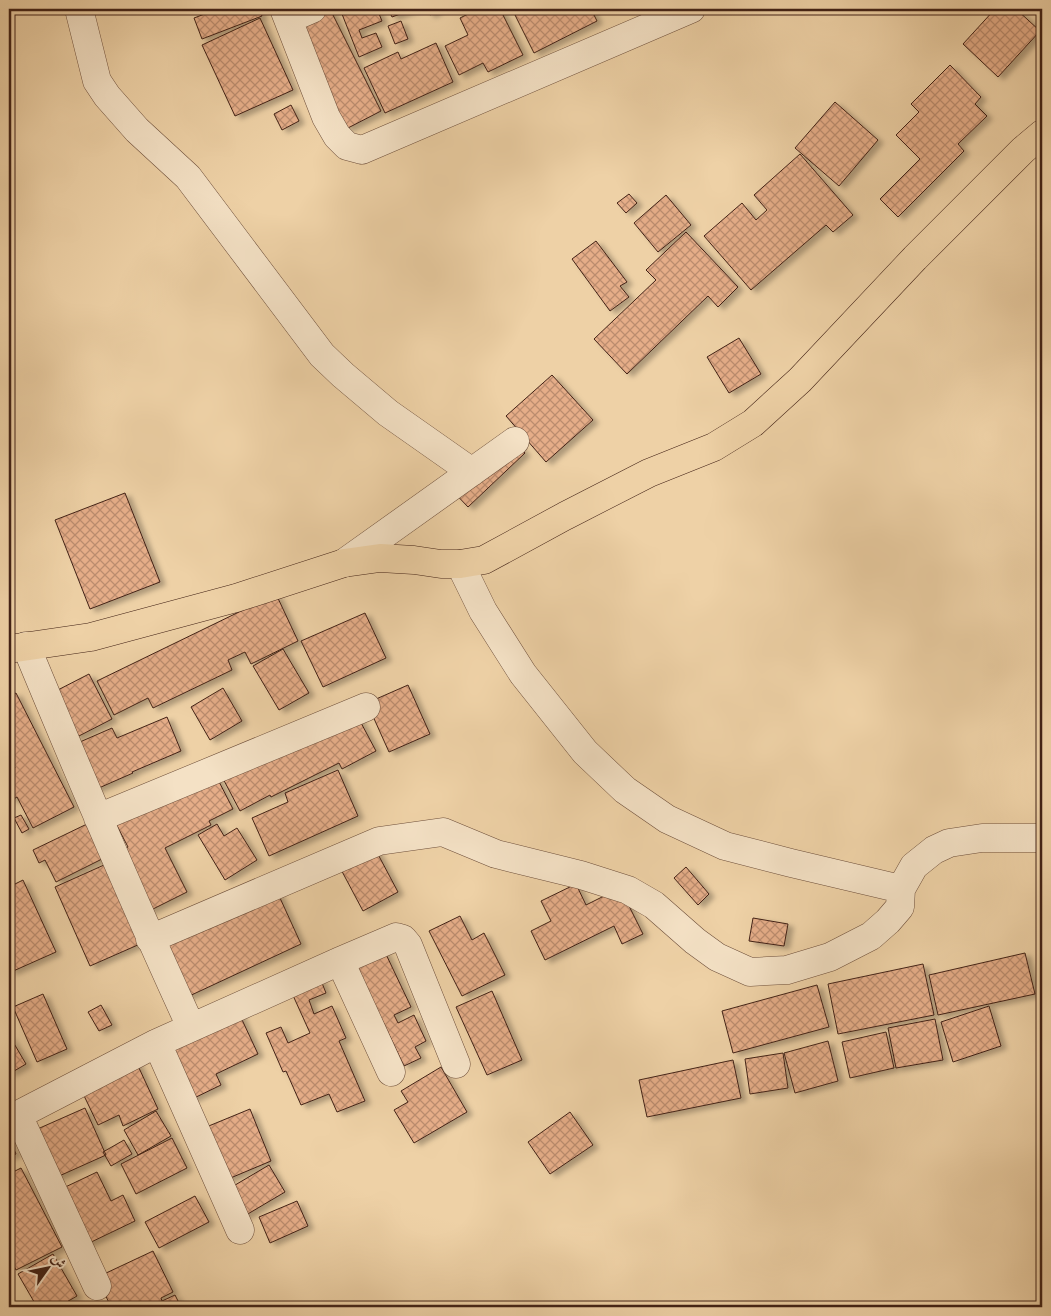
<svg xmlns="http://www.w3.org/2000/svg" width="1051" height="1316" viewBox="0 0 1051 1316" font-family="Alegreya,Amiri,serif">
<defs>
<pattern id="building-cross-hatch" width="8" height="8" patternUnits="userSpaceOnUse" patternTransform="scale(1.25)"><rect width="8" height="8" fill="#e5ad88"/><path d="M0 0l8 8M0 8l8-8" fill="none" stroke="#bb8c6e"/></pattern>
<filter id="shadow"><feDropShadow dx="5.5" dy="3" stdDeviation="2.5" flood-color="#0004"/></filter>
</defs>
<rect width="100%" height="100%" fill="#eed1a6"/>
<filter id="stains"><feTurbulence type="fractalNoise" baseFrequency=".004" numOctaves="4"/><feColorMatrix values="0 0 0 0 .2 0 0 0 0 .09 0 0 0 0 .02 0 0 0 .5 -.17"/></filter>
<radialGradient id="worn" r=".72"><stop offset=".6" stop-color="#630" stop-opacity="0"/><stop offset="1" stop-color="#630" stop-opacity=".3"/></radialGradient>
<path fill="url(#building-cross-hatch)" stroke="#422216" filter="url(#shadow)" d="M218 9H259L262 16 202 39 194 18Z
M311 9H330L381 111 346 129 290 19Z
M340 9H377L382 21 359 30 362 38 376 33 382 47 359 57Z
M388 9H414L392 17Z
M426 9H439L430 15Z
M478 9H500L523 55 488 72 483 63 459 75 445 46 468 35 460 18Z
M512 9H591L597 21 534 53Z
M995 9H1016L1040 31 998 77 963 44Z
M260 18 293 90 235 116 202 45Z
M401 21 408 39 395 44 388 26Z
M436 43 453 82 385 113 364 68 398 52 401 59Z
M950 65 981 97 975 104 987 116 958 144 964 151 898 217 880 199 920 159 896 135 919 112 911 104Z
M835 102 878 140 839 186 795 148Z
M291 105 299 121 282 130 274 114Z
M800 154 853 215 833 232 826 225 751 290 704 236 742 203 756 220 767 210 754 195Z
M629 194 637 203 626 213 617 203Z
M666 195 691 225 658 252 634 223Z
M686 232 738 287 718 307 708 296 627 374 594 339 656 280 646 270Z
M596 241 627 282 620 286 629 297 610 311 572 259Z
M739 338 761 374 729 393 707 357Z
M552 375 593 420 546 462 506 416Z
M507 433 525 453 468 507 449 487Z
M125 493 160 582 90 609 55 520Z
M276 594 298 641 251 664 245 652 228 660 232 670 153 708 148 698 114 715 97 681Z
M365 613 386 658 323 687 301 641Z
M283 649 309 693 279 710 253 666Z
M89 674 112 719 75 738 52 693Z
M408 685 430 734 389 752 367 703Z
M223 688 242 721 210 740 191 707Z
M16 693 74 807 33 828 17 797 12 800 9 793V771L15 768 9 756V696Z
M351 704 376 751 342 769 339 763 271 797 270 795 240 811 219 771Z
M167 717 181 751 132 772 133 773 92 791 73 745 112 728 117 738Z
M212 768 233 809 209 821 211 825 165 848 187 892 147 912 120 851 128 847 113 818Z
M338 770 358 816 269 856 252 818 288 802 285 793Z
M21 815 29 829 22 833 14 818Z
M87 824 104 858 56 882 45 860 39 863 33 850Z
M217 824 224 836 237 828 257 860 225 880 198 835Z
M372 843 398 892 363 911 337 862Z
M104 865 140 944 90 966 55 887Z
M686 867 709 894 698 905 674 878Z
M23 880 56 952 11 972 9 968V887Z
M576 884 586 905 620 888 643 934 622 944 614 926 545 960 531 931 551 921 541 901Z
M275 887 301 944 185 998 158 940Z
M460 916 472 940 484 933 505 975 462 996 429 931Z
M753 918 788 924 784 946 749 941Z
M384 950 411 1007 394 1015 398 1023 414 1015 426 1041 415 1047 421 1058 404 1066 355 963Z
M1025 953 1035 994 938 1015 929 975Z
M923 964 934 1015 838 1034 828 984Z
M320 978 326 993 309 1000 314 1014 332 1006 346 1038 339 1041 365 1101 337 1112 329 1094 301 1105 286 1071 283 1072 266 1033 281 1027 288 1043 310 1033 291 991Z
M817 985 829 1027 733 1053 722 1011Z
M492 991 522 1060 487 1075 456 1007Z
M43 994 67 1049 37 1062 13 1007Z
M101 1005 112 1025 99 1031 88 1012Z
M989 1006 1001 1046 953 1062 941 1022Z
M237 1009 258 1054 216 1074 221 1085 190 1100 164 1043Z
M935 1019 943 1060 896 1068 888 1028Z
M886 1032 894 1068 850 1078 842 1042Z
M9 1035 26 1064 9 1074Z
M828 1041 838 1081 795 1093 784 1053Z
M783 1053 788 1088 750 1094 745 1059Z
M133 1055 158 1109 123 1126 119 1115 98 1125 77 1081Z
M733 1060 741 1098 647 1117 639 1080Z
M441 1067 467 1112 414 1143 394 1110 408 1102 401 1091Z
M85 1108 106 1155 48 1181 33 1131Z
M250 1109 271 1161 221 1182 199 1130Z
M156 1111 171 1136 138 1155 124 1130Z
M570 1112 593 1145 550 1174 528 1142Z
M9 1138 16 1154 9 1157Z
M172 1138 187 1168 136 1194 121 1164Z
M124 1140 132 1154 111 1166 103 1152Z
M269 1165 285 1192 241 1218 225 1191Z
M21 1168 62 1247 16 1270 9 1256V1174Z
M97 1172 111 1201 123 1195 135 1221 85 1245 59 1190Z
M195 1196 209 1222 159 1248 145 1222Z
M297 1201 308 1226 270 1243 259 1217Z
M153 1251 173 1292 161 1298 162 1301 175 1295 181 1307H111L102 1288 104 1274Z
M53 1254 77 1296 58 1307H37L18 1274Z"/>
<g fill="none" stroke-linecap="round" stroke-linejoin="round">
<g stroke="#6d4e3a" stroke-width="29">
<path id="minor" d="M79 9 97 81 107 96 137 130 188 177 322 355 343 375 388 413 472 472
M284 9 326 117 337 136 347 146 362 150 691 9
M289 19 312 9
M344 563 515 441
M460 564 483 611 523 674 585 752 625 790 667 819 725 846 791 863 901 889
M26 646C79 774 133 901 191 1027
M98 818 366 707
M150 939 379 841 443 832 496 854 581 875 628 890 654 905 695 941 717 957 750 972 787 970 830 957 871 936 888 921 900 907 901 889 914 866 934 850 949 843 982 838H1042
M340 961 391 1072
M157 1043 240 1230
M18 1115 97 1286
M9 1118 18 1115 157 1043 340 961 396 937 403 939 408 945 456 1064"/>
</g>
<g stroke="#422216" stroke-width="29">
<path id="major" d="M9 649 91 637 236 598 344 563 380 558 414 560 441 564H460L484 560 565 516 649 473 714 447 753 423 800 380 915 258 1023 150 1042 134"/>
</g>
<use href="#minor" stroke="#f4e1c5" stroke-width="28"/>
<use href="#major" stroke="#eed1a6" stroke-width="28"/>
</g>
<rect width="1051" height="1316" fill="none" stroke="#eed1a6" stroke-width="30"/>
<rect x="10" y="10" width="1031" height="1296" fill="none" stroke="#422216" stroke-width="2.5"/>
<rect x="15" y="15" width="1021" height="1286" fill="none" stroke="#422216"/>
<g transform="translate(48 1268) rotate(57)" stroke="#f4e1c5" stroke-width="4" paint-order="stroke">
<path d="M0-4L9 19L0 12L-9 19Z" fill="#422216"/>
<text y="-8" font-size="14" font-weight="bold" text-anchor="middle" fill="#422216">ش</text>
</g>
<rect width="100%" height="100%" filter="url(#stains)"/>
<rect width="100%" height="100%" fill="url(#worn)"/>
</svg>
